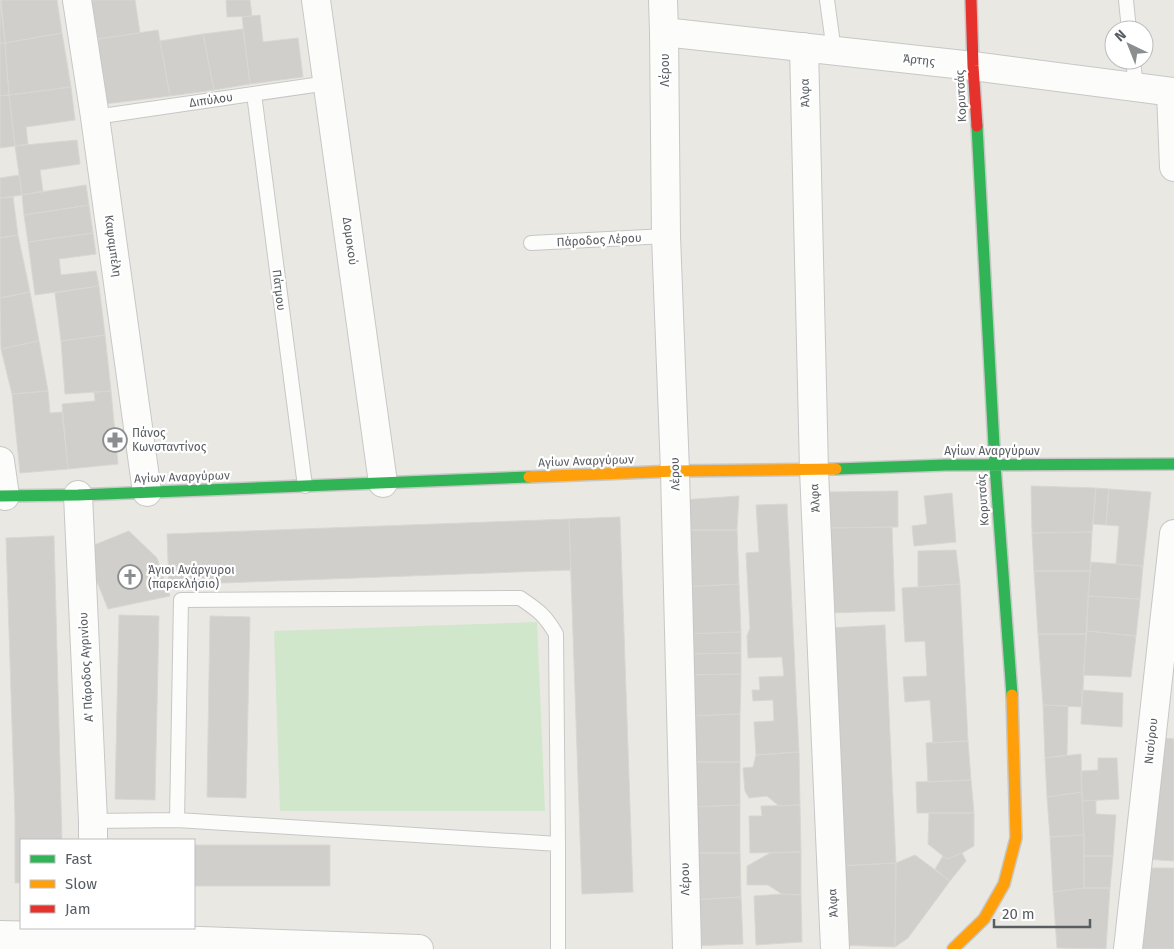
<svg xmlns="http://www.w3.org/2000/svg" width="1174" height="949" viewBox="0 0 1174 949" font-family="'Fira Sans',sans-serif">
<rect width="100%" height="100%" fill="#eae8e2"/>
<path fill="#d0e7cb" d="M537 622 545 811H280L274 631Z"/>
<path fill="#d0cfcb" stroke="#d9d7d2" d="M0 0 5 43H0Z
M1 0H57L62 33 5 43Z
M91 0H135L140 33 98 39Z
M226 0H250L252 16 227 17Z
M260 15 263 42 298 38 303 77 250 84 242 17Z
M243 29 250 84 214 90 203 34Z
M158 30 170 96 105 104 98 39Z
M62 33 71 87 9 95 5 43Z
M203 34 214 90 170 96 160 41Z
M0 43H5L9 95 0 96Z
M71 87 75 120 26 127 28 144 15 146 9 95Z
M9 95 15 146 0 148V96Z
M77 140 80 164 40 170 43 191 22 195 15 146Z
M19 175 22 195 0 198V178Z
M86 185 89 205 24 215 22 195Z
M13 197 18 235 0 238V198Z
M89 205 93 233 28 242 24 215Z
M93 233 96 254 59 259 61 275 96 271 99 286 35 295 28 242Z
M18 235 30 292 0 298V238Z
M99 286 105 335 61 341 55 293Z
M30 292 39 341 1 349 0 298Z
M105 335 111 391 65 394 61 341Z
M39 341 48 391 12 394 1 349Z
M48 391 50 413 62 412 68 469 20 473 12 394Z
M111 391 118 464 68 469 62 404 95 401 94 392Z
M1031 486 1096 488 1092 532 1032 533Z
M1096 488 1109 489 1106 525 1093 524Z
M1109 489 1151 492 1143 566 1116 564 1119 526 1106 525Z
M898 491V527L826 528V492Z
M952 493 956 542 914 546 912 526 927 524 924 496Z
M739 496 737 530H683L682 500Z
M787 504 799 752 756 755 754 722 774 721 773 700 753 701 752 690H760L759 677 784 676 782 657 748 658 747 636 750 628 746 553 759 552 756 505Z
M620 517 633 892 582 894 569 519Z
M569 519 571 570 169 585 167 534Z
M892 527 895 611 828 613 826 528Z
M683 530H737L739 584 684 587Z
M129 531 157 558 170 596 108 609 84 549Z
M1092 532 1090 571H1034L1032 533Z
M54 536 62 840H21V883H15V818L6 538Z
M956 550 960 584 918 587V551Z
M1091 562 1143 566 1140 599 1088 596Z
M1034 571H1090L1086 634H1038Z
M739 584 741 632 686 634 684 587Z
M960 584 968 741 933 743 930 700 905 702 903 677 927 676 925 641 905 642 902 588Z
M1088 596 1140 599 1136 636 1087 631Z
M119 615 159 616 155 800 115 799Z
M210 616 250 617 246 798 207 797Z
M885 625 896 863 839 866 827 628Z
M1087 631 1136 636 1131 677 1083 675Z
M741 632V653L685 654 686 634Z
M1038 634H1086L1082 707 1043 705Z
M741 653V674L686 675 685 654Z
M741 674 740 714 688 716 686 675Z
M1082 690 1123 693 1122 727 1081 724Z
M1043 705 1068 706 1067 755 1045 758Z
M740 714V762H689L688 716Z
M1157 737 1174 739V861L1143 859Z
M968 741 971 780 928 782 926 743Z
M799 752 800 805 779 806 767 796 749 798 745 791 743 768 753 767 756 755Z
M1081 754 1082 792 1047 797 1045 758Z
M1098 758H1117L1119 799 1082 801 1081 771 1098 770Z
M689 762H740V805L690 807Z
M971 780 974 813H917L916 782Z
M1082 792 1084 835 1050 837 1047 797Z
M1096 800V814L1116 815 1113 856H1084V835L1082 801Z
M740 805V853H691L690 807Z
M800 805 801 852 750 853 749 816H762L761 806Z
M929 813H974V846L962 853 948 859 943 856 928 844Z
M1084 835V888L1053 892 1050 837Z
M194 845H330V886H194Z
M801 852V895L782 894 768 885H747V866L770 853Z
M691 853H740L741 897 692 900Z
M962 853 966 861 950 881 935 869 943 856 948 859Z
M915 855 950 881 908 938 895 947 896 863Z
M1084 856H1113L1110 888H1084Z
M896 863 895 947 838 945 839 866Z
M1141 868H1174V949H1136Z
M1084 888H1110L1106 949 1057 948 1053 892Z
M782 894 801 895 802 942 756 945 754 896Z
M741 897 743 944 694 946 692 900Z"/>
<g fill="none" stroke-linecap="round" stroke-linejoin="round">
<g stroke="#c7c7c7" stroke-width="16">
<path id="lane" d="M827 0 834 51
M1126 0 1129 30
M1133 60 1136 88
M254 94 305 486
M95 117 328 83
M531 243 666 236
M177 820 181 600 520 598C538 610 545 615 556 634L558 844V949
M93 821 177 820 558 844"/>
</g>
<g stroke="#c7c7c7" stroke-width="30">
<path id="street" d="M77 0 95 117 147 492
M316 0 383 483
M663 0 664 32 666 236 675 471 687 949
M664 32 973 66 1174 92
M804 47 814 470 835 949
M1171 92 1174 167
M0 461 5 496
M78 495 93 821V840
M0 935 90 937 419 949
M1128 949 1174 534"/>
</g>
<g stroke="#c7c7c6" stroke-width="14">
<path id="fast" d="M977 126 995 465 1012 695
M836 469 946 465 1174 464
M0 496 78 495 529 477"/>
</g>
<g stroke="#c7c7c6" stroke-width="14">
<path id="slow" d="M529 477 675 471 836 469
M953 949 984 919 1004 884 1016 838 1012 695"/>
</g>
<g stroke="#c7c7c6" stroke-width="14">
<path id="jam" d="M971 0 973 66 977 126"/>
</g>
<use href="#lane" stroke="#fcfcfb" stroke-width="14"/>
<use href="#street" stroke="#fcfcfb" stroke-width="28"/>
<use href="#fast" stroke="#30b455" stroke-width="11"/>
<use href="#slow" stroke="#ff9f0a" stroke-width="11"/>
<use href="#jam" stroke="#e5322d" stroke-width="11"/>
</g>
<defs>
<g id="pharmacy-ring" transform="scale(1.25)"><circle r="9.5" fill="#fff" stroke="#8b8e8f" stroke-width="1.5"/><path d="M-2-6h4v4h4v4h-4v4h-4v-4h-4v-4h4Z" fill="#8b8e8f"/></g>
<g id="church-ring" transform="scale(1.25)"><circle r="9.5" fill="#fff" stroke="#8b8e8f" stroke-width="1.5"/><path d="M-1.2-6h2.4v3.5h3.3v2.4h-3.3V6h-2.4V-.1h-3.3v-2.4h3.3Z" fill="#8b8e8f"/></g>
</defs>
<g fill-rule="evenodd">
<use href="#pharmacy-ring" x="115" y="440"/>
<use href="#church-ring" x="130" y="577"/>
</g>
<g text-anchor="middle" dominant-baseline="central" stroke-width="4.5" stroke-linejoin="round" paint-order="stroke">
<g font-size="12" fill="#585d62" stroke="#fff">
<text transform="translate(919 60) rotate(6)">Άρτης</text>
<text transform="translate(665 70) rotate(-90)">Λέρου</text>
<text transform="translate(805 93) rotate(-91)">Άλφα</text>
<text transform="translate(961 96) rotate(-93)">Κορυτσάς</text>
<text transform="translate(211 100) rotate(-8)">Διπύλου</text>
<text transform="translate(599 240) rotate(-3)">Πάροδος Λέρου</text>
<text transform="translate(350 241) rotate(82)">Δομοκού</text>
<text transform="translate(113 246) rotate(82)">Καψαμπέλη</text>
<text transform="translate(279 290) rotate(83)">Πάτμου</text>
<text x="992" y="451">Αγίων Αναργύρων</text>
<text transform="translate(586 461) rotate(-2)">Αγίων Αναργύρων</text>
<text transform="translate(675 474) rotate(-92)">Λέρου</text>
<text transform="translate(182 477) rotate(-2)">Αγίων Αναργύρων</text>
<text transform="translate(815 498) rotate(-93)">Άλφα</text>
<text transform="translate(983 500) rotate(-94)">Κορυτσάς</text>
<text transform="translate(86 667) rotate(-93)">Α' Πάροδος Αγρινίου</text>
<text transform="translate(1151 741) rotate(-84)">Νισύρου</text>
<text transform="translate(685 879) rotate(-91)">Λέρου</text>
<text transform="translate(833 903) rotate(-93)">Άλφα</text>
</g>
<g font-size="12" fill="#585d62" stroke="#fff" text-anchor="start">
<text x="132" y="433">Πάνος<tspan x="132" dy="14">Κωνσταντίνος</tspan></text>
<text x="148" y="570">Άγιοι Ανάργυροι<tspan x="148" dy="14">(παρεκλήσιο)</tspan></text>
</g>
</g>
<rect x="20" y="839" width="175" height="90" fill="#ffffff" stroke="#bcbec0"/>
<rect x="30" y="855" width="25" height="8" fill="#30b455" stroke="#bcbec0"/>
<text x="65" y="864" font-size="15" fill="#585d62">Fast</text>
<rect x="30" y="880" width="25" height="8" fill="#ff9f0a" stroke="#bcbec0"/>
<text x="65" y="889" font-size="15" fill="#585d62">Slow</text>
<rect x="30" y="905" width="25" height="8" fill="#e5322d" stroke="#bcbec0"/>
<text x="65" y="914" font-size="15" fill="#585d62">Jam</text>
<g transform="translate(1129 45) rotate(317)"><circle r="24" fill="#ffffff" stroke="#bcbec0"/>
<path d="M0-4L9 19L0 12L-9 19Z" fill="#8b8e8f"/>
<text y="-8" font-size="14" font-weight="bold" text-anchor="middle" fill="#585d62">N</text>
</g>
<path d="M994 919v8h96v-8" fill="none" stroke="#585d62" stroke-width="2.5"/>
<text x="1002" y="919" font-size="15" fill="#585d62" stroke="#ffffff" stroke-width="4" paint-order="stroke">20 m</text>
</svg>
